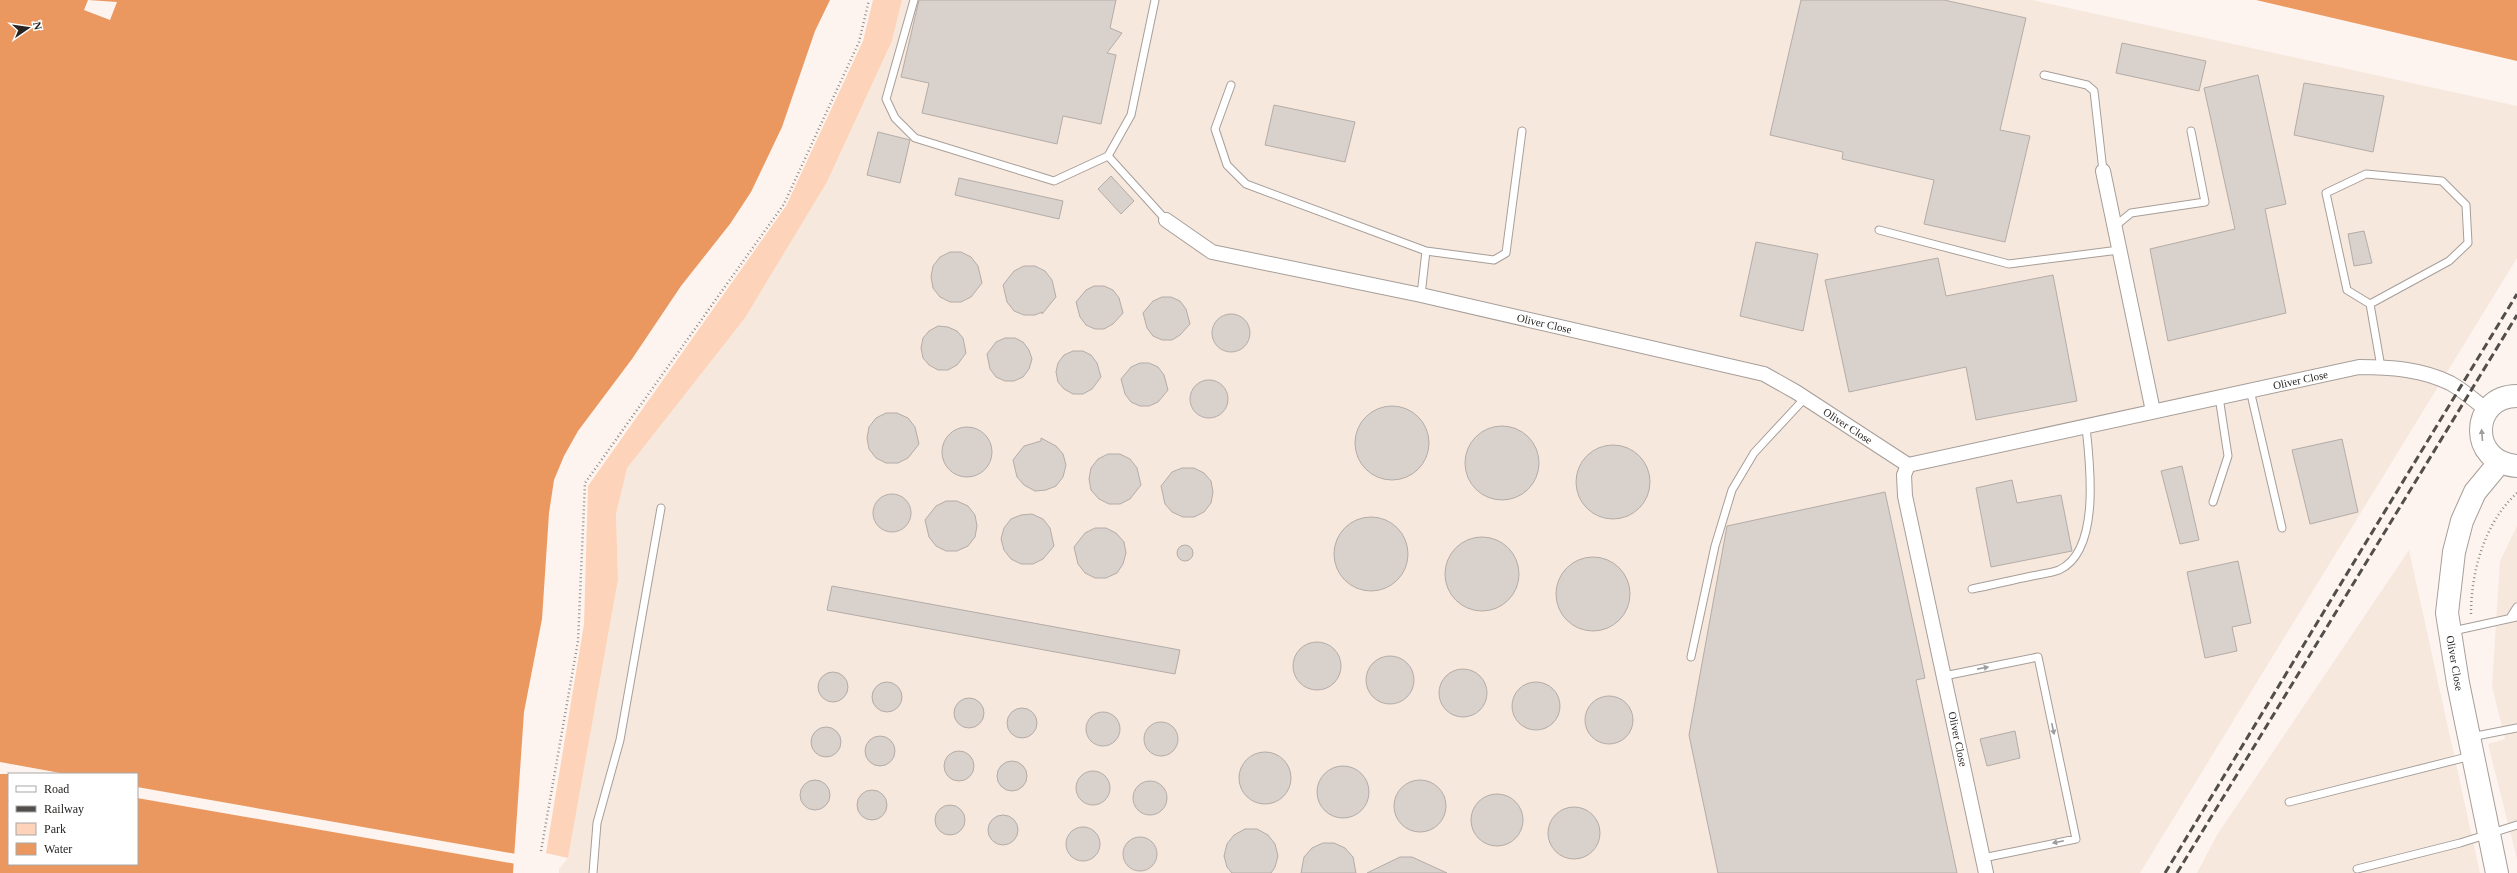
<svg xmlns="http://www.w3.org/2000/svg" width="2517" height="873" viewBox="0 0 2517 873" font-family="'Times New Roman',serif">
<rect width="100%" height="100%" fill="#fdf4ef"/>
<path fill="#f7e8de" d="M902 0H2032L2517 106V258L2140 873H559V869L568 858 618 581 616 514 626 468 745 318 827 182 892 41Z
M2517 526V859L2488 744 2505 739 2492 686 2500 561Z
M2409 550 2480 873H2197L2217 835Z"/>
<path fill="#fdd3b9" d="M873 0H902L892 41 827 182 745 318 627 468 616 514 618 580 568 858 546 853 584 624 588 486 786 206 863 41Z"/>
<path fill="#ec9a62" d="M2256 0H2517V61Z"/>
<path fill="#ea9860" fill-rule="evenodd" d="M0 0H830L815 31 782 127 751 192 730 224 681 286 632 359 578 431 564 456 554 480 549 513 542 619 524 712 513 873H0ZM9 774H137V864H9Z"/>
<path fill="#fdf4ef" d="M88 0 117 2 110 20 84 10Z
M0 762 66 774H0Z
M137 787 516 854V864L137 798Z"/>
<path fill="#d9d1cc" stroke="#b4aca7" d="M919 0H1116L1110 28 1122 33 1107 53 1116 55 1101 124 1063 116 1057 144 922 113 929 83 901 77Z
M1801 0H1944L2026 18 2000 130 2030 136 2005 242 1924 224 1934 180 1842 159 1843 152 1770 135Z
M2122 43 2206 61 2199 91 2116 73Z
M2258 75 2286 204 2265 209 2286 313 2168 341 2150 249 2235 229 2204 88Z
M2304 83 2384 96 2373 152 2294 135Z
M1274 105 1355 122 1345 162 1265 145Z
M878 132 910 140 900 183 867 175Z
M1111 176 1134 201 1121 214 1098 189Z
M959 178 1063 201 1059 219 955 195Z
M2364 231 2372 263 2354 266 2348 234Z
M1756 242 1818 254 1803 331 1740 316Z
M950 252H961L971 257 978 266 982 283 971 297 961 302H950L940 297 933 288 931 277 933 266 940 257Z
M1938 258 1946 296 2053 275 2077 401 1976 420 1966 367 1849 392 1825 280Z
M1024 266H1035L1045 271 1052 280 1056 297 1042 314V312L1035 315H1024L1014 311 1007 302 1003 285 1014 271Z
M1094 286H1104L1113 290 1119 298 1123 313 1113 324 1104 329H1095L1086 325 1080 317 1076 302 1086 290Z
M1162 297H1171L1180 301 1186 309 1190 324 1180 335 1172 340H1162L1153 336 1147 328 1143 313 1153 301Z
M1212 333a19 19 0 1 1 38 0a19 19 0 1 1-38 0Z
M938 326 948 327 957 331 963 338 966 353 957 365 948 370H938L929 365 923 358 921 348 923 338 929 331Z
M1005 338H1015L1023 342 1029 350 1032 359 1029 369 1023 377 1014 381H1005L996 377 990 369 987 354 996 342Z
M1073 351H1083L1091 355 1097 363 1101 377 1092 389 1083 394H1073L1064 389 1058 382 1056 372 1058 363 1064 355Z
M1140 363H1149L1158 367 1164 375 1168 390 1158 402 1149 406H1140L1131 402 1125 394 1121 379 1131 367Z
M1190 399a19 19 0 1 1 38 0a19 19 0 1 1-38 0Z
M1355 443a37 37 0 1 1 74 0a37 37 0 1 1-74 0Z
M886 413H897L908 418 915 427 919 444 908 458 898 463H886L876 458 869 449 867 438 869 427 876 418Z
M1465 463a37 37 0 1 1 74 0a37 37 0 1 1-74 0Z
M942 452a25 25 0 1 1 50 0a25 25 0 1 1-50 0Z
M1041 438 1056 446 1063 454 1066 465 1063 477 1056 486 1046 490 1035 491 1024 485 1017 477 1013 460 1024 446 1041 441Z
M2342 439 2358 512 2310 524 2292 450Z
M1576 482a37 37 0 1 1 74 0a37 37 0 1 1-74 0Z
M1108 454H1120L1130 459 1137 468 1141 485 1130 499 1120 504H1109L1099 499 1091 490 1089 479 1091 468 1098 459Z
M2182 466 2199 540 2180 544 2161 471Z
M1182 468H1194L1204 473 1211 481 1213 492 1211 503 1204 512 1194 517H1183L1172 512 1165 504 1161 486 1172 472Z
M2012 480 2017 503 2061 495 2072 551 1991 567 1976 488Z
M1885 492 1925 678 1916 680 1957 873H1718L1689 735 1727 526Z
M873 513a19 19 0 1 1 38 0a19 19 0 1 1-38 0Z
M946 501H957L968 506 975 515 977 526 975 537 968 546 957 551H946L936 546 929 537 925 520 936 506Z
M1032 514 1043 519 1050 528 1054 546 1043 559 1033 564H1021L1011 559 1004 550 1001 539 1004 528 1011 519 1021 515Z
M1334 554a37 37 0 1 1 74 0a37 37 0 1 1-74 0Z
M1095 528H1106L1116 533 1124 542 1126 553 1123 564 1117 573 1106 578H1095L1085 573 1078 564 1074 547 1085 533Z
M1445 574a37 37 0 1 1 74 0a37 37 0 1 1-74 0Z
M1177 553a8 8 0 1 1 16 0a8 8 0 1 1-16 0Z
M1556 594a37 37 0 1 1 74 0a37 37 0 1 1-74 0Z
M2238 561 2251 623 2232 627 2237 651 2205 658 2187 572Z
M832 586 1180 650 1175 674 827 610Z
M1293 666a24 24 0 1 1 48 0a24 24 0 1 1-48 0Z
M1366 680a24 24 0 1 1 48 0a24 24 0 1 1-48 0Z
M1439 693a24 24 0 1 1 48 0a24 24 0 1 1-48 0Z
M818 687a15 15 0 1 1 30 0a15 15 0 1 1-30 0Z
M872 697a15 15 0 1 1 30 0a15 15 0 1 1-30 0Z
M1512 706a24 24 0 1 1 48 0a24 24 0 1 1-48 0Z
M1585 720a24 24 0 1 1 48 0a24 24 0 1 1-48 0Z
M954 713a15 15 0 1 1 30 0a15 15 0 1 1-30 0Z
M1007 723a15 15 0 1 1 30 0a15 15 0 1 1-30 0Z
M1086 729a17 17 0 1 1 34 0a17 17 0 1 1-34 0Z
M1144 739a17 17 0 1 1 34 0a17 17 0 1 1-34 0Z
M811 742a15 15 0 1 1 30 0a15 15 0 1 1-30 0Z
M2015 731 2020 758 1987 766 1980 739Z
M865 751a15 15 0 1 1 30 0a15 15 0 1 1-30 0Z
M944 766a15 15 0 1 1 30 0a15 15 0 1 1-30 0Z
M1239 778a26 26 0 1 1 52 0a26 26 0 1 1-52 0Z
M997 776a15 15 0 1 1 30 0a15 15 0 1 1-30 0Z
M1317 792a26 26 0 1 1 52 0a26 26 0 1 1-52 0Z
M1076 788a17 17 0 1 1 34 0a17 17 0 1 1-34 0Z
M1394 806a26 26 0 1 1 52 0a26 26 0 1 1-52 0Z
M800 795a15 15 0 1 1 30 0a15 15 0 1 1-30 0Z
M1133 798a17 17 0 1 1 34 0a17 17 0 1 1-34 0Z
M857 805a15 15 0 1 1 30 0a15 15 0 1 1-30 0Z
M1471 820a26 26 0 1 1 52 0a26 26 0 1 1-52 0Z
M935 820a15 15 0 1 1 30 0a15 15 0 1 1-30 0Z
M1548 833a26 26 0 1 1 52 0a26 26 0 1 1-52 0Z
M988 830a15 15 0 1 1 30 0a15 15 0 1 1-30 0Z
M1066 844a17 17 0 1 1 34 0a17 17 0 1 1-34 0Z
M1245 829H1257L1268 835 1275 844 1278 856 1275 867 1271 873H1232L1227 867 1224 856 1227 844 1234 835Z
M1123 854a17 17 0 1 1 34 0a17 17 0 1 1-34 0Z
M1323 843H1334L1345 848 1353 857 1356 873H1301L1304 857 1312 848Z
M1400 857H1412L1447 873H1367Z"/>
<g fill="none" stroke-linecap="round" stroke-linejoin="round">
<g stroke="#a69e99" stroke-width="9">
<path id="lane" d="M914 0 886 99 895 118 915 138 1054 181 1108 156
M1155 0 1131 115 1108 156 1166 220
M2044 75 2087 85 2094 91 2103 171
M1231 85 1215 129 1227 165 1246 184 1426 251
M2114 227 2131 213 2205 202 2191 131
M1879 230 2009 264 2119 250
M1421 295 1426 251 1494 260 1506 253 1522 131
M2370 304 2449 261 2468 243 2466 205 2442 181 2366 174 2326 193 2347 290 2370 304 2381 367
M2250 390 2282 528
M2213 502 2228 456 2219 397
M1972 589C1992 585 2012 580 2032 576 2041 574 2051 573 2059 570 2101 551 2090 464 2086 427
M2510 618 2517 607
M2453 631 2517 617
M1691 657 1715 546 1732 490 1754 453 1805 398
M1944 676 2038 657 2076 839 1983 858
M2471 737 2517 728
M2289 802 2471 756
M2357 869 2460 843 2517 825
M593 873 597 823 620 740 661 508"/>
</g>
<g stroke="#a69e99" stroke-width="16">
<g id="street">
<path d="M2103 171 2153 411"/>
<path id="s1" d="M1166 220 1212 252 1421 295 1764 374 1796 392 1908 465"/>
<path id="s2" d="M1986 873 1905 496 1904 475 1908 465 2359 367C2390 367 2421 369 2450 383 2463 390 2475 401 2487 410"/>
</g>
</g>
<g stroke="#a69e99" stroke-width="24">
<path id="primary" d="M2517 396C2470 396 2468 463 2517 466
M2497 873 2458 683 2447 613 2454 552 2462 521 2475 492 2499 463"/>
</g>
<path stroke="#918b88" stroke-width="2.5" stroke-dasharray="1 3" stroke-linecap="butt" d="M2471 614C2471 571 2485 522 2517 493
M541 851 578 641 585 483 784 204 859 42 869 0"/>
<use href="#lane" stroke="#fff" stroke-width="7"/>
<use href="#street" stroke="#fff" stroke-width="14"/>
<use href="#primary" stroke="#fff" stroke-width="22"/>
<path stroke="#524e4b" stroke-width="3" stroke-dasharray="8 4" stroke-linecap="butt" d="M2165 873 2517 294
M2177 873 2517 315"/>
</g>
<defs><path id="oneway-solid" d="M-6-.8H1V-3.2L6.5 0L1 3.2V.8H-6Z"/></defs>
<g fill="#9e9c9c">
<use href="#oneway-solid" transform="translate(2482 435) rotate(-95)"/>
<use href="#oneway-solid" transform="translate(1983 668) rotate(-11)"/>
<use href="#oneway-solid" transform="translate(2053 729) rotate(78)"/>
<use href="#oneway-solid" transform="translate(2058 842) rotate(168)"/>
</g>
<g text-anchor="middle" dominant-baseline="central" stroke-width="4" stroke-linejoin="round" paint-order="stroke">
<g font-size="11" fill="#272422" stroke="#fff">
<text stroke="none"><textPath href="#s1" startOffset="396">Oliver Close</textPath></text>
<text stroke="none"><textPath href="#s2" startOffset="819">Oliver Close</textPath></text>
<text stroke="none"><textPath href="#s1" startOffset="720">Oliver Close</textPath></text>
<text transform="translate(2455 663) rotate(80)">Oliver Close</text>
<text transform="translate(1958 739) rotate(78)">Oliver Close</text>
</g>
</g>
<rect x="8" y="773" width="130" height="92" fill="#ffffff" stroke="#a9a7a7"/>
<rect x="16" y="786" width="20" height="6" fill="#ffffff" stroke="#a9a7a7"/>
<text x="44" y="793" font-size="12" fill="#272422">Road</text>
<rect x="16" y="806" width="20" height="6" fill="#524e4b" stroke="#a9a7a7"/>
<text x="44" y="813" font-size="12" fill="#272422">Railway</text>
<rect x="16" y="823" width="20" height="12" fill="#fdd3b9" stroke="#a9a7a7"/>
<text x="44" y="833" font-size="12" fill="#272422">Park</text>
<rect x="16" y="843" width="20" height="12" fill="#ea9860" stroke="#a9a7a7"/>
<text x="44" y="853" font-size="12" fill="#272422">Water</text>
<g transform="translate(28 28) rotate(77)" stroke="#ffffff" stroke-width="3" paint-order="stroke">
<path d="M0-3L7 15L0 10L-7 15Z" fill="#272422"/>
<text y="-6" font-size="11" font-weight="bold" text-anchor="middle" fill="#272422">N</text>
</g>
</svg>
